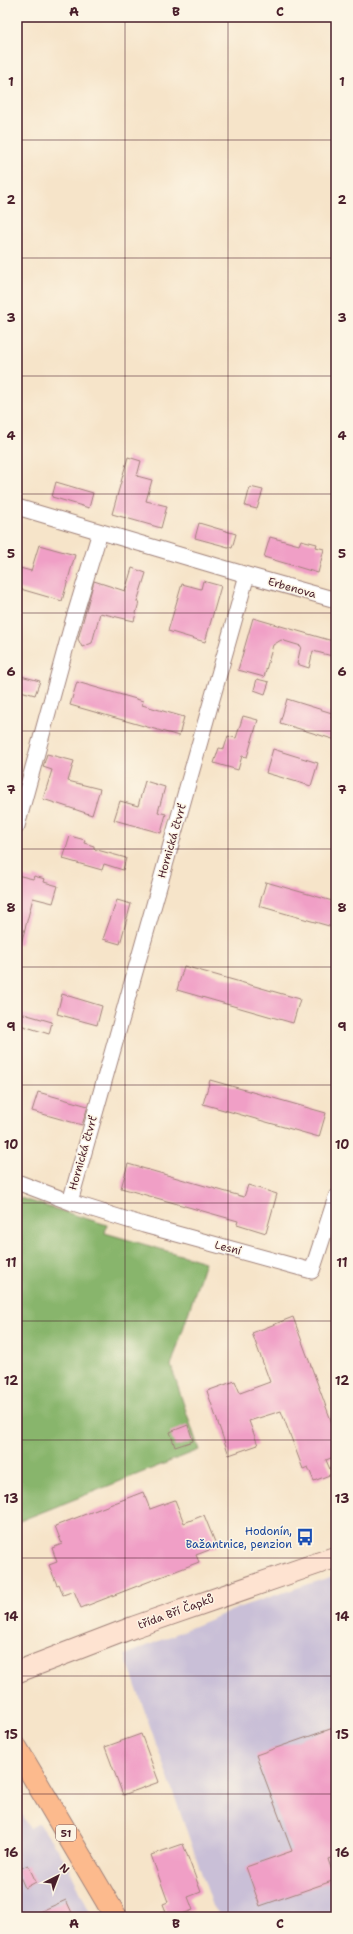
<svg xmlns="http://www.w3.org/2000/svg" width="353" height="1934" viewBox="0 0 353 1934" font-family="'Shantell Sans',sans-serif">
<rect width="100%" height="100%" fill="#fcf5e5"/>
<filter id="ink" filterUnits="userSpaceOnUse"><feTurbulence type="fractalNoise" baseFrequency=".025" numOctaves="2"/><feDisplacementMap in="SourceGraphic" scale="8" xChannelSelector="R" yChannelSelector="G"/><feConvolveMatrix kernelMatrix="1 2 1 2 8 2 1 2 1" color-interpolation-filters="sRGB"/></filter>
<filter id="wash" filterUnits="userSpaceOnUse"><feTurbulence type="fractalNoise" baseFrequency=".012" numOctaves="4" result="noise"/><feDisplacementMap in="SourceGraphic" scale="16" xChannelSelector="R" yChannelSelector="G"/><feGaussianBlur stdDeviation="0.9" result="paint"/><feColorMatrix in="noise" values="0 0 0 0 0 0 0 0 0 0 0 0 0 0 0 0 0 1.4 0 .05"/><feComposite in="paint" operator="in"/></filter>
<g filter="url(#wash)">
<rect width="100%" height="100%" fill="#f6e4c9"/>
<path fill="#c9bfd7" d="M336 1575V1917H221L213 1906 125 1655 243 1606Z
M17 1806 30 1828 39 1823 66 1862 92 1917H17Z"/>
<path fill="#88b56c" stroke="#696a4c" d="M17 1197 107 1225 105 1233 205 1262 171 1366 199 1450 17 1522Z"/>
<g id="blocks">
<path fill="#f09fc6" d="M128 457 141 461 137 476 152 480 146 501 167 506 161 528 112 514Z
M56 482 93 493 89 508 52 497Z
M250 487 263 490 257 509 245 506Z
M199 523 236 534 232 548 195 538Z
M270 537 299 545 301 540 317 544 316 547 324 549 318 573 264 557Z
M39 545 75 555 62 601 17 588V577L20 568 31 571Z
M132 568 146 573 137 602H139L134 621 100 613 92 643 82 647 78 639 94 581 125 591Z
M203 581 221 586 205 642 168 631 182 584 201 589Z
M253 618 336 642V657L313 651 309 668 297 664 301 646 281 640 273 645 264 677 238 670Z
M17 675 40 681 35 695 17 690Z
M257 679 269 682 265 694 254 690Z
M77 682 143 701 142 705 184 717 179 736 70 705Z
M287 699 332 713 331 718 336 720V740L280 723Z
M243 716 258 720 247 757 242 756 238 770 214 763 219 748 224 749 228 736 236 738Z
M273 749 318 763 311 786 266 773Z
M47 754 74 761 68 781 100 789 92 815 43 799 52 770 43 767Z
M145 781 165 787 158 812 166 814 161 833 114 820 120 801 138 806Z
M70 836 85 840 84 843 94 846V849L126 858 123 870 104 864 102 870 63 859Z
M17 875 33 879 34 876 45 879 44 882 58 886 53 903 33 898 21 944H17Z
M266 882 336 902V928L259 906Z
M117 900 131 904 120 944 103 939Z
M184 966 300 999 293 1023 177 990Z
M62 994 102 1006 97 1025 57 1014Z
M17 1012 52 1022 49 1034 17 1024Z
M210 1080 326 1113 319 1137 203 1104Z
M38 1092 88 1106 82 1125 32 1111Z
M128 1164 244 1197 248 1185 277 1194 266 1233 237 1224 238 1221 121 1188Z
M293 1317 336 1434V1456L326 1460 332 1474 314 1481 308 1467 303 1469 281 1411 249 1421 258 1445 229 1455 207 1391 235 1381 240 1393 270 1382 252 1333Z
M188 1425 193 1441 175 1447 170 1432Z
M143 1492 150 1509 175 1500 184 1523 204 1515 217 1547 196 1555 199 1562 81 1608 74 1591 63 1595 59 1584 57 1585 49 1565 57 1562 52 1548 62 1544 55 1526Z
M336 1727V1856L328 1859 335 1880 260 1906 246 1867 292 1851 256 1755Z
M141 1734 159 1782 123 1795 105 1747Z
M183 1844 201 1892 188 1897 193 1910 174 1917H168L163 1904 168 1902 151 1855Z
M28 1865 36 1882 25 1888 17 1870Z
M66 1900 74 1917H28Z"/>
</g>
</g>
<g filter="url(#ink)">
<use href="#blocks" fill-opacity="0" stroke="#a0827a" stroke-width="1"/>
<g fill="none" stroke-linecap="round" stroke-linejoin="round">
<g stroke="#a0827a" stroke-width="17">
<path id="street" d="M17 507 247 575 70 1202 17 1182
M247 575 336 600
M17 826 73 621 100 532
M70 1202 144 1225 312 1271 336 1197"/>
</g>
<g stroke="#a0827a" stroke-width="23">
<path id="secondary" d="M17 1672 134 1627 336 1557"/>
</g>
<g stroke="#a0827a" stroke-width="24">
<path id="primary" d="M17 1749 116 1917"/>
</g>
<use href="#street" stroke="#fff" stroke-width="15"/>
<use href="#secondary" stroke="#fee3d1" stroke-width="21"/>
<use href="#primary" stroke="#fcba8d" stroke-width="22"/>
</g>
</g>
<path fill="none" stroke="#4a1f2b" stroke-width="1" stroke-opacity="0.55" d="M125 17V1917M228 17V1917M17 140H336M17 258H336M17 376H336M17 494H336M17 613H336M17 731H336M17 849H336M17 967H336M17 1085H336M17 1203H336M17 1321H336M17 1440H336M17 1558H336M17 1676H336M17 1794H336"/>
<defs>
<g id="bus-bare" transform="scale(1.38)"><path d="M-5-6H5V4H4V6H2V4H-2V6H-4V4H-5ZM-3.5-4V0h7V-4ZM-3.5 1.2v1.5H-2V1.2ZM2 1.2v1.5H3.5V1.2Z" fill="#1a4fb4" stroke="#fcf5e5" stroke-width="2.5" paint-order="stroke"/></g>
</defs>
<g fill-rule="evenodd">
<use href="#bus-bare" x="305" y="1537"/>
</g>
<g text-anchor="middle" dominant-baseline="central" stroke-width="3" stroke-linejoin="round" paint-order="stroke">
<rect fill="#fcf5e5" stroke="#7f5f63" stroke-width="1" x="56" y="1825" width="20" height="16" rx="3"/>
<g font-size="10" font-weight="bold" fill="#4a1f2b">
<text x="66" y="1833">51</text>
</g>
<g font-size="11" fill="#4a1f2b" stroke="#fcf5e5">
<text transform="translate(292 588) rotate(16)">Erbenova</text>
<text transform="translate(172 841) rotate(-74)">Hornická čtvrť</text>
<text transform="translate(83 1153) rotate(-74)">Hornická čtvrť</text>
<text transform="translate(228 1248) rotate(15)">Lesní</text>
<text transform="translate(176 1612) rotate(-20)">třída Bří Čapků</text>
</g>
<g font-size="11" fill="#164399" stroke="#fcf5e5" text-anchor="end">
<text x="292" y="1531">Hodonín,<tspan x="292" dy="13">Bažantnice, penzion</tspan></text>
</g>
</g>
<rect width="353" height="1934" fill="none" stroke="#fcf5e5" stroke-width="44"/>
<g transform="translate(58 1876) rotate(42)" stroke="#fcf5e5" stroke-width="3" paint-order="stroke">
<path d="M0-3L7 15L0 10L-7 15Z" fill="#4a1f2b"/>
<text y="-6" font-size="11" font-weight="bold" text-anchor="middle" fill="#4a1f2b">N</text>
</g>
<rect x="22" y="22" width="309" height="1890" fill="none" stroke="#4a1f2b" stroke-width="1.5"/>
<g font-size="13" text-anchor="middle" font-weight="bold" fill="#4a1f2b">
<text x="74" y="16">A</text>
<text x="176" y="16">B</text>
<text x="280" y="16">C</text>
<text x="11" y="86">1</text>
<text x="342" y="86">1</text>
<text x="11" y="204">2</text>
<text x="342" y="204">2</text>
<text x="11" y="322">3</text>
<text x="342" y="322">3</text>
<text x="11" y="440">4</text>
<text x="342" y="440">4</text>
<text x="11" y="558">5</text>
<text x="342" y="558">5</text>
<text x="11" y="676">6</text>
<text x="342" y="676">6</text>
<text x="11" y="794">7</text>
<text x="342" y="794">7</text>
<text x="11" y="912">8</text>
<text x="342" y="912">8</text>
<text x="11" y="1031">9</text>
<text x="342" y="1031">9</text>
<text x="11" y="1149">10</text>
<text x="342" y="1149">10</text>
<text x="11" y="1267">11</text>
<text x="342" y="1267">11</text>
<text x="11" y="1385">12</text>
<text x="342" y="1385">12</text>
<text x="11" y="1503">13</text>
<text x="342" y="1503">13</text>
<text x="11" y="1621">14</text>
<text x="342" y="1621">14</text>
<text x="11" y="1739">15</text>
<text x="342" y="1739">15</text>
<text x="11" y="1857">16</text>
<text x="342" y="1857">16</text>
<text x="74" y="1928">A</text>
<text x="176" y="1928">B</text>
<text x="280" y="1928">C</text>
</g>
</svg>
